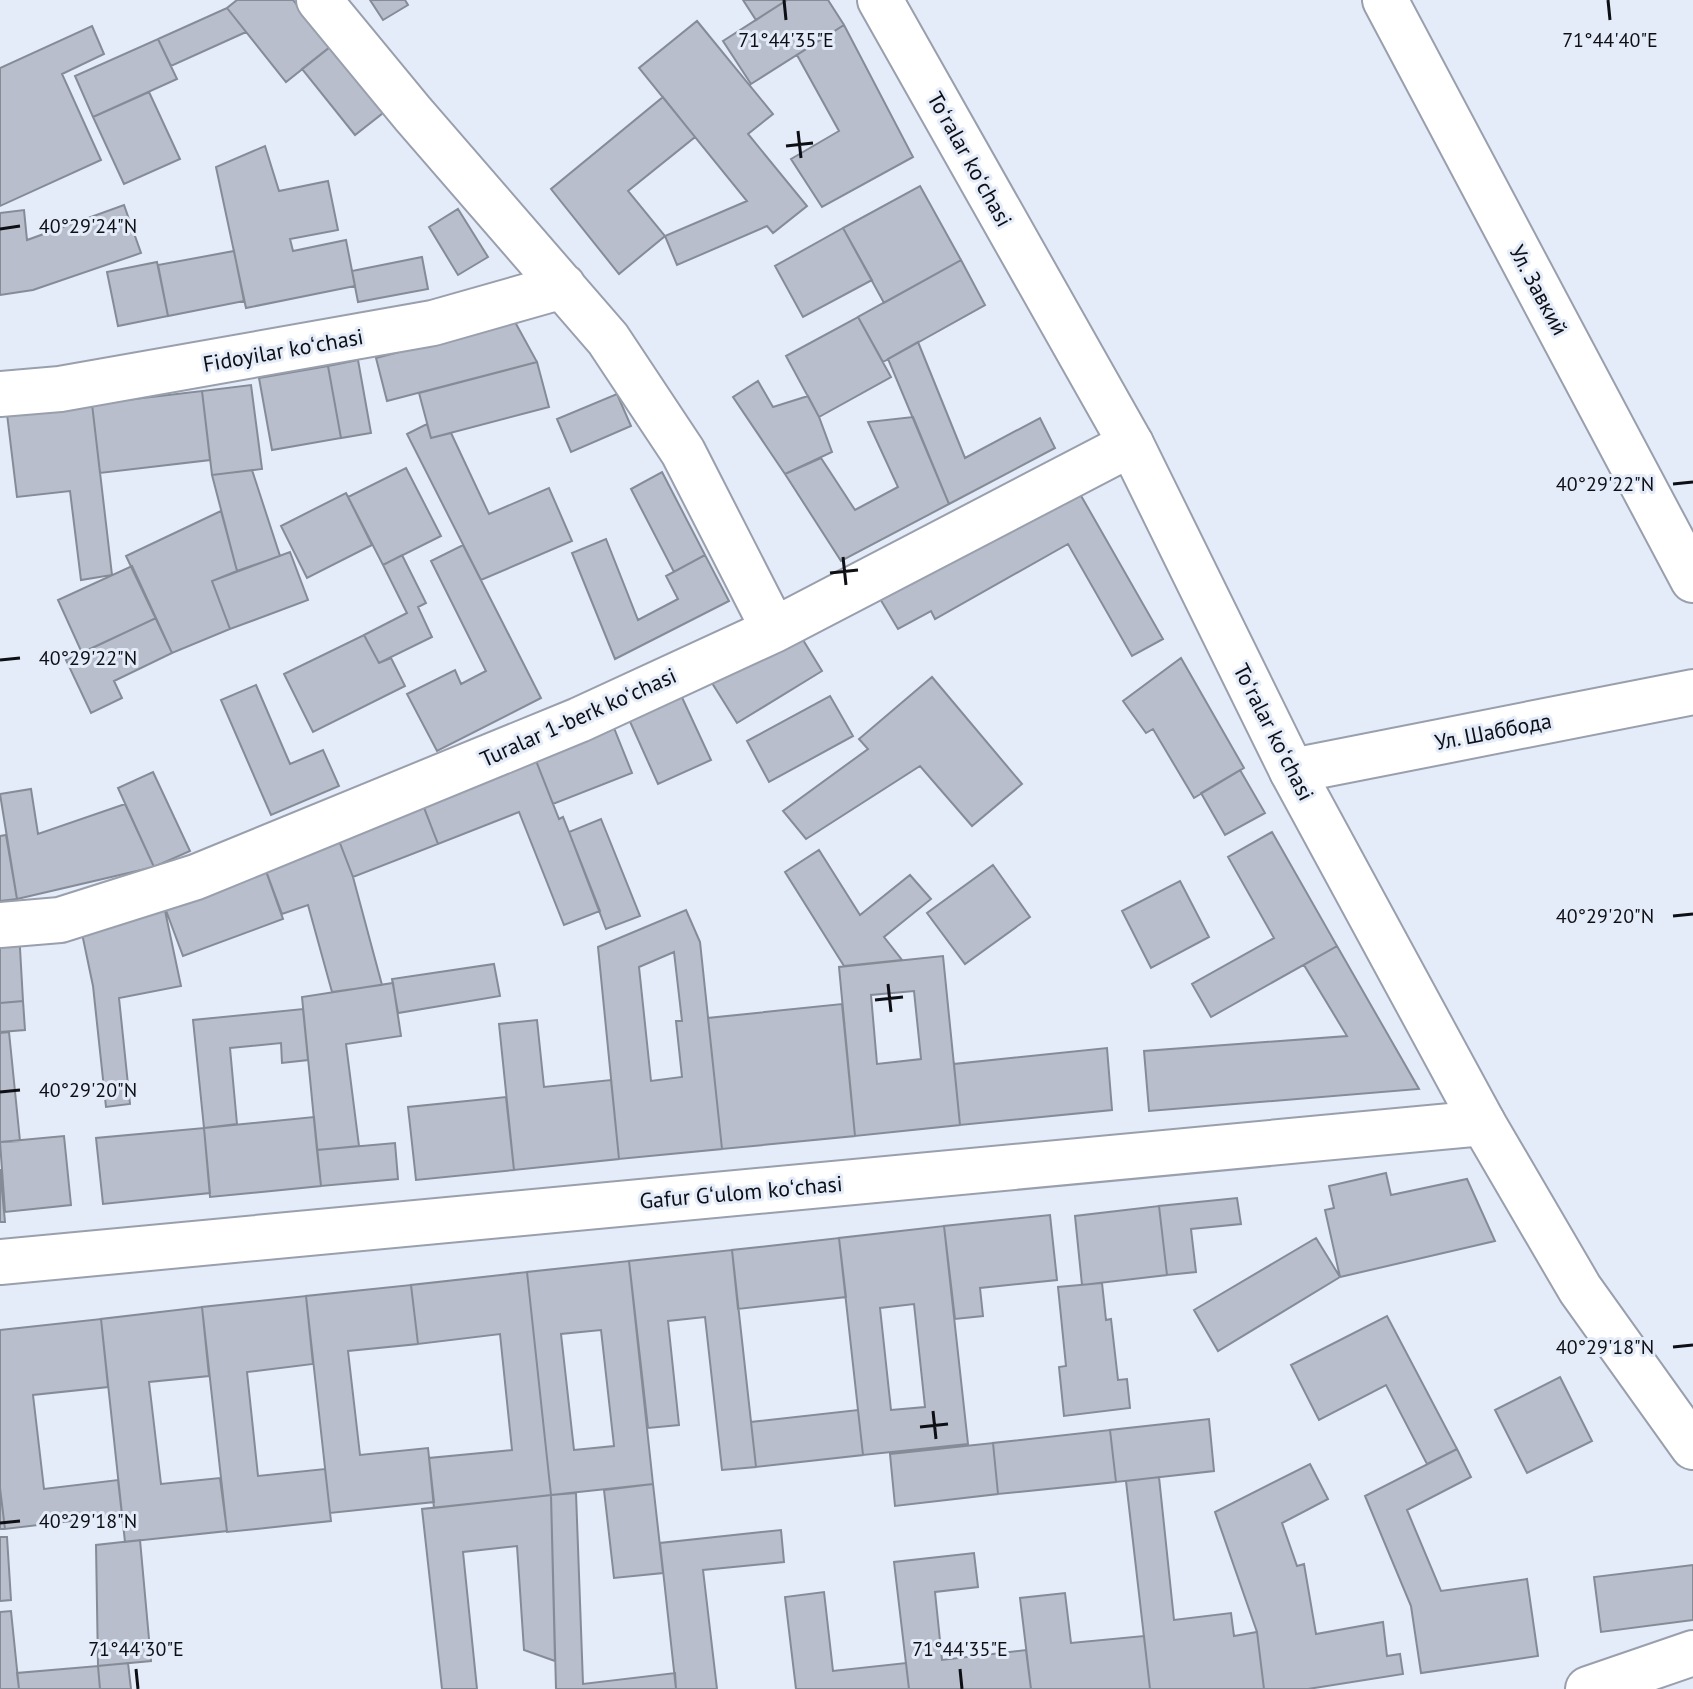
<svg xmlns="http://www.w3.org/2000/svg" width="1693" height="1689" viewBox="0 0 1693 1689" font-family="'PT Sans',sans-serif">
<rect width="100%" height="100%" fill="#e4ebf9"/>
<path fill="#b8becb" stroke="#858b97" stroke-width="2" fill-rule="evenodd" d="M237 0H293L330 47 286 82 227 8Z
M370 0H405L408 5 383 20Z
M743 0H787L756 20Z
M787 0H828L844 25 751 84 723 41Z
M227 8 246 32 171 66 158 39Z
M697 21 773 114 748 134 807 206 773 233 767 226 677 265 665 236 747 201 639 68Z
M844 25 913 157 822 207 791 159 839 131 797 55Z
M92 26 104 54 62 74 101 160 0 206V68Z
M158 39 177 79 93 117 75 76Z
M330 47 383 113 355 135 302 69Z
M149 92 180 159 124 184 93 117Z
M663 97 695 137 628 191 665 236 619 274 551 189Z
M265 146 279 191 328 181 338 230 290 239 293 251 346 240 355 286 246 308 216 167Z
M920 186 961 260 884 303 843 228Z
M124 205 141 253 33 290 0 295V213L24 210 27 240Z
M458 209 488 257 458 275 429 227Z
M843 228 872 280 803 317 775 266Z
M234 251 244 301 168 316 158 265Z
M422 257 428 289 358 302 352 271Z
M961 260 985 305 883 362 858 317Z
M157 262 168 316 118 326 107 272Z
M858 317 891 377 819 417 786 356Z
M515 322 537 362 387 401 376 358Z
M918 342 965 458 1040 418 1055 448 949 504 888 359Z
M358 360 371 433 341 438 328 366Z
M537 362 549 407 431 438 419 393Z
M328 366 341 438 272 450 259 378Z
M758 381 773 407 808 396 819 417 832 452 785 474 733 397Z
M251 385 262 469 212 475 202 391Z
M202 391 210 460 100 473 92 404Z
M617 394 631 426 571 452 557 419Z
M92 404 112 575 81 580 70 491 17 497 7 414Z
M913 417 949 504 841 561 785 474 821 458 855 510 898 487 868 422Z
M427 424 431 438 451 433 489 514 549 488 572 541 481 580 407 434Z
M406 468 441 536 383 565 348 497Z
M252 470 280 556 237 571 212 475Z
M662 472 705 555 674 572 631 489Z
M1072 480 1163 639 1132 656 1068 544 935 619 931 611 898 629 876 592Z
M346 493 372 545 307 578 281 526Z
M221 511 237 571 212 581 230 629 172 653 126 556Z
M606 539 638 620 678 599 666 576 705 555 729 601 615 659 572 553Z
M463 545 541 698 437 751 407 694 455 670 461 684 486 671 431 561Z
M290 552 308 600 230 629 212 581Z
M402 555 426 603 418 607 432 637 379 663 364 635 407 613 383 565Z
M132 566 156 618 82 653 58 600Z
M156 618 172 653 114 681 122 698 91 713 66 660Z
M792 622 822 671 737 723 707 675Z
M364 635 379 663 391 658 405 686 313 732 284 674Z
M1181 658 1244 768 1194 798 1153 729 1146 733 1123 701Z
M932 677 1022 784 972 826 920 766 806 839 783 811 868 749 859 739Z
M256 685 290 764 323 750 339 786 271 815 221 700Z
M679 691 711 760 658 784 627 715Z
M830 696 853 736 769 782 747 741Z
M610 718 632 773 553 804 531 748Z
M531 748 559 819 563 817 600 911 564 925 519 812 438 844 418 792Z
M1240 770 1265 813 1225 835 1201 793Z
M153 772 190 851 154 867 118 788Z
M31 789 38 834 125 804 154 867 17 899 0 794Z
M418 792 438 844 353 877 333 825Z
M601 819 640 916 606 929 569 832Z
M333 825 353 877 382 985 332 992 308 905 282 914 262 860Z
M1272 832 1337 946 1211 1017 1192 984 1274 938 1228 857Z
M6 835 17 899 0 901V836Z
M819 850 860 915 910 875 931 899 884 937 902 960 844 966 785 872Z
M262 860 283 919 183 956 161 897Z
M993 865 1030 917 965 964 927 913Z
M1180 881 1209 937 1151 968 1122 911Z
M164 906 181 986 119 998 130 1104 106 1107 93 986 80 924Z
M686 910 700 942 722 1149 619 1159 598 947ZM674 952 682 1021H676L682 1077 651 1081 639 967Z
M19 931 23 1001 0 1003V932Z
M1337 946 1419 1089 1149 1111 1144 1051 1347 1036 1304 965Z
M943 956 960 1125 855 1136 839 967ZM914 991 921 1059 877 1064 871 995Z
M494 964 500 996 398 1013 392 979Z
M393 983 401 1036 346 1044 359 1146 317 1150 302 997Z
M23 1001 25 1030 0 1032V1003Z
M842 1004 855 1136 722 1149 708 1018Z
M303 1009 308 1060 282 1063 281 1043 230 1048 237 1124 204 1128 193 1020Z
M537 1020 544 1087 611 1080 619 1159 514 1170 499 1024Z
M9 1032 20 1141 0 1142V1033Z
M1107 1048 1112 1110 960 1125 954 1064Z
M506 1097 514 1170 416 1180 408 1107Z
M314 1117 321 1186 210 1197 204 1128Z
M204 1128 210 1193 103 1204 96 1138Z
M64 1136 71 1205 5 1212 0 1142Z
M395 1143 398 1179 321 1186 317 1150Z
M0 1169 5 1222H0Z
M1386 1173 1391 1195 1467 1179 1495 1241 1340 1277 1325 1210 1334 1208 1329 1186Z
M1237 1198 1241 1224 1191 1229 1196 1272 1167 1275 1159 1206Z
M1159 1206 1167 1275 1082 1285 1075 1216Z
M1050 1215 1057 1280 980 1288 983 1316 955 1319 944 1226Z
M944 1226 968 1444 863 1455 839 1238ZM914 1304 925 1407 891 1410 880 1308Z
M839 1238 846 1297 738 1309 732 1250Z
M1316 1238 1340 1277 1218 1351 1194 1310Z
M732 1250 756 1467 722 1470 705 1317 668 1321 679 1425 648 1428 629 1261Z
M629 1261 653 1484 551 1495 527 1272ZM601 1330 614 1446 574 1450 561 1334Z
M527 1272 551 1495 434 1508 429 1458 512 1450 500 1334 418 1344 411 1285Z
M1102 1283 1106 1320 1111 1319 1118 1380 1127 1379 1130 1408 1064 1416 1059 1367 1066 1366 1058 1287Z
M411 1285 418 1344 348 1351 360 1455 428 1448 434 1502 330 1513 306 1296Z
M306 1296 313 1364 247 1372 258 1476 325 1469 331 1521 227 1532 202 1307Z
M202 1307 209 1376 149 1382 161 1484 220 1478 227 1531 125 1542 101 1319Z
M1387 1316 1457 1449 1427 1464 1386 1385 1319 1420 1291 1365Z
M101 1319 108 1387 33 1395 44 1489 118 1480 122 1515 5 1529 0 1488V1330Z
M1560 1377 1592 1441 1527 1473 1495 1410Z
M858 1410 863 1455 756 1467 751 1422Z
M1209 1419 1214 1471 1116 1482 1110 1430Z
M1110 1430 1116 1482 998 1494 993 1443Z
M993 1443 998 1494 895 1506 890 1454Z
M1457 1449 1471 1477 1407 1510 1441 1591 1527 1579 1538 1656 1421 1673 1411 1606 1365 1496Z
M1310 1464 1328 1499 1282 1523 1297 1566 1304 1564 1316 1634 1383 1622 1387 1656 1400 1654 1403 1674 1308 1689H1264L1257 1632 1215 1512Z
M1159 1477 1174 1620 1231 1613 1234 1636 1257 1632 1264 1689H1150L1126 1481Z
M653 1484 663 1573 614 1578 604 1490Z
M0 1488 5 1529H0Z
M576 1493 583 1684 675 1673 676 1689H556L551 1495Z
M551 1495 555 1661 524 1650 517 1546 463 1552 477 1689H442L422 1509Z
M781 1530 784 1562 703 1570 717 1689H676L660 1543Z
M0 1537H7L11 1600 0 1601Z
M140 1540 151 1661 98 1666 96 1545Z
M974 1553 978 1587 935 1592 942 1660 1026 1650 1031 1689H909L894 1562Z
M1693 1565V1620L1601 1632 1594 1577Z
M824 1592 833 1671 906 1663 909 1689H796L785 1597Z
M1065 1593 1071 1643 1144 1636 1150 1689H1031L1020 1598Z
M11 1611 19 1689H0V1612Z
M128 1663 131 1689H100L98 1666Z
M98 1666 100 1689H19L17 1673Z"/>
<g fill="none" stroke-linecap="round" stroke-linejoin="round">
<g stroke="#999fac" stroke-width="48">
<path id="minor" d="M319 0 413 114 608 339 683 452 774 630
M1385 0 1693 580
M0 394 60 389 433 323 563 286
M1292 771 1693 692
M0 925 60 920 196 877 579 720 774 630 1131 444
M0 1262 1483 1123
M1588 1689 1693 1653"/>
</g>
<g stroke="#999fac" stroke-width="48">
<path id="secondary" d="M880 0 1131 444 1292 771 1483 1123 1580 1289 1693 1447"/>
</g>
<use href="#minor" stroke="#fff" stroke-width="44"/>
<use href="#secondary" stroke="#fff" stroke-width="44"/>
</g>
<path fill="none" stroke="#0d0f14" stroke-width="3" d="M784 0 786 20M1608 0 1610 20M798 131 801 158M786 146 813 143M0 229 20 226M1673 484 1693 482M843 557 846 585M830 573 858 570M0 660 20 658M1673 916 1693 914M888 984 891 1012M875 1000 903 997M0 1092 20 1090M1673 1347 1693 1345M933 1411 936 1439M920 1427 948 1424M0 1523 20 1521M136 1669 138 1689M960 1669 962 1689"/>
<g text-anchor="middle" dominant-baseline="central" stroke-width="6" stroke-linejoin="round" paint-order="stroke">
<g font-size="22" fill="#0d0f14" stroke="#e4ebf9">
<text transform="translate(970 159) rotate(61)">Toʻralar koʻchasi</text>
<text transform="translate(1539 290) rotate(62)">Ул. Завкий</text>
<text transform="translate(283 350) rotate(-10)">Fidoyilar koʻchasi</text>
<text transform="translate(578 717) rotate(-24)">Turalar 1-berk koʻchasi</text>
<text transform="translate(1493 731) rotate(-11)">Ул. Шаббода</text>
<text transform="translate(1274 732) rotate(63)">Toʻralar koʻchasi</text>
<text transform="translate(741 1192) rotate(-5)">Gafur Gʻulom koʻchasi</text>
</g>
</g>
<g font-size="20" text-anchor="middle" fill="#0d0f14" stroke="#e4ebf9" stroke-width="6" stroke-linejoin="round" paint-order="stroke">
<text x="786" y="47">71°44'35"E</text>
<text x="1610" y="47">71°44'40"E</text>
<text x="88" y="233">40°29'24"N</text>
<text x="1605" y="491">40°29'22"N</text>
<text x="88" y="665">40°29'22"N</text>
<text x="1605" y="923">40°29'20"N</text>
<text x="88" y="1097">40°29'20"N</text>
<text x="1605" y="1354">40°29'18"N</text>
<text x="88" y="1528">40°29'18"N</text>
<text x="136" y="1656">71°44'30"E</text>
<text x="960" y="1656">71°44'35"E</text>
</g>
</svg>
